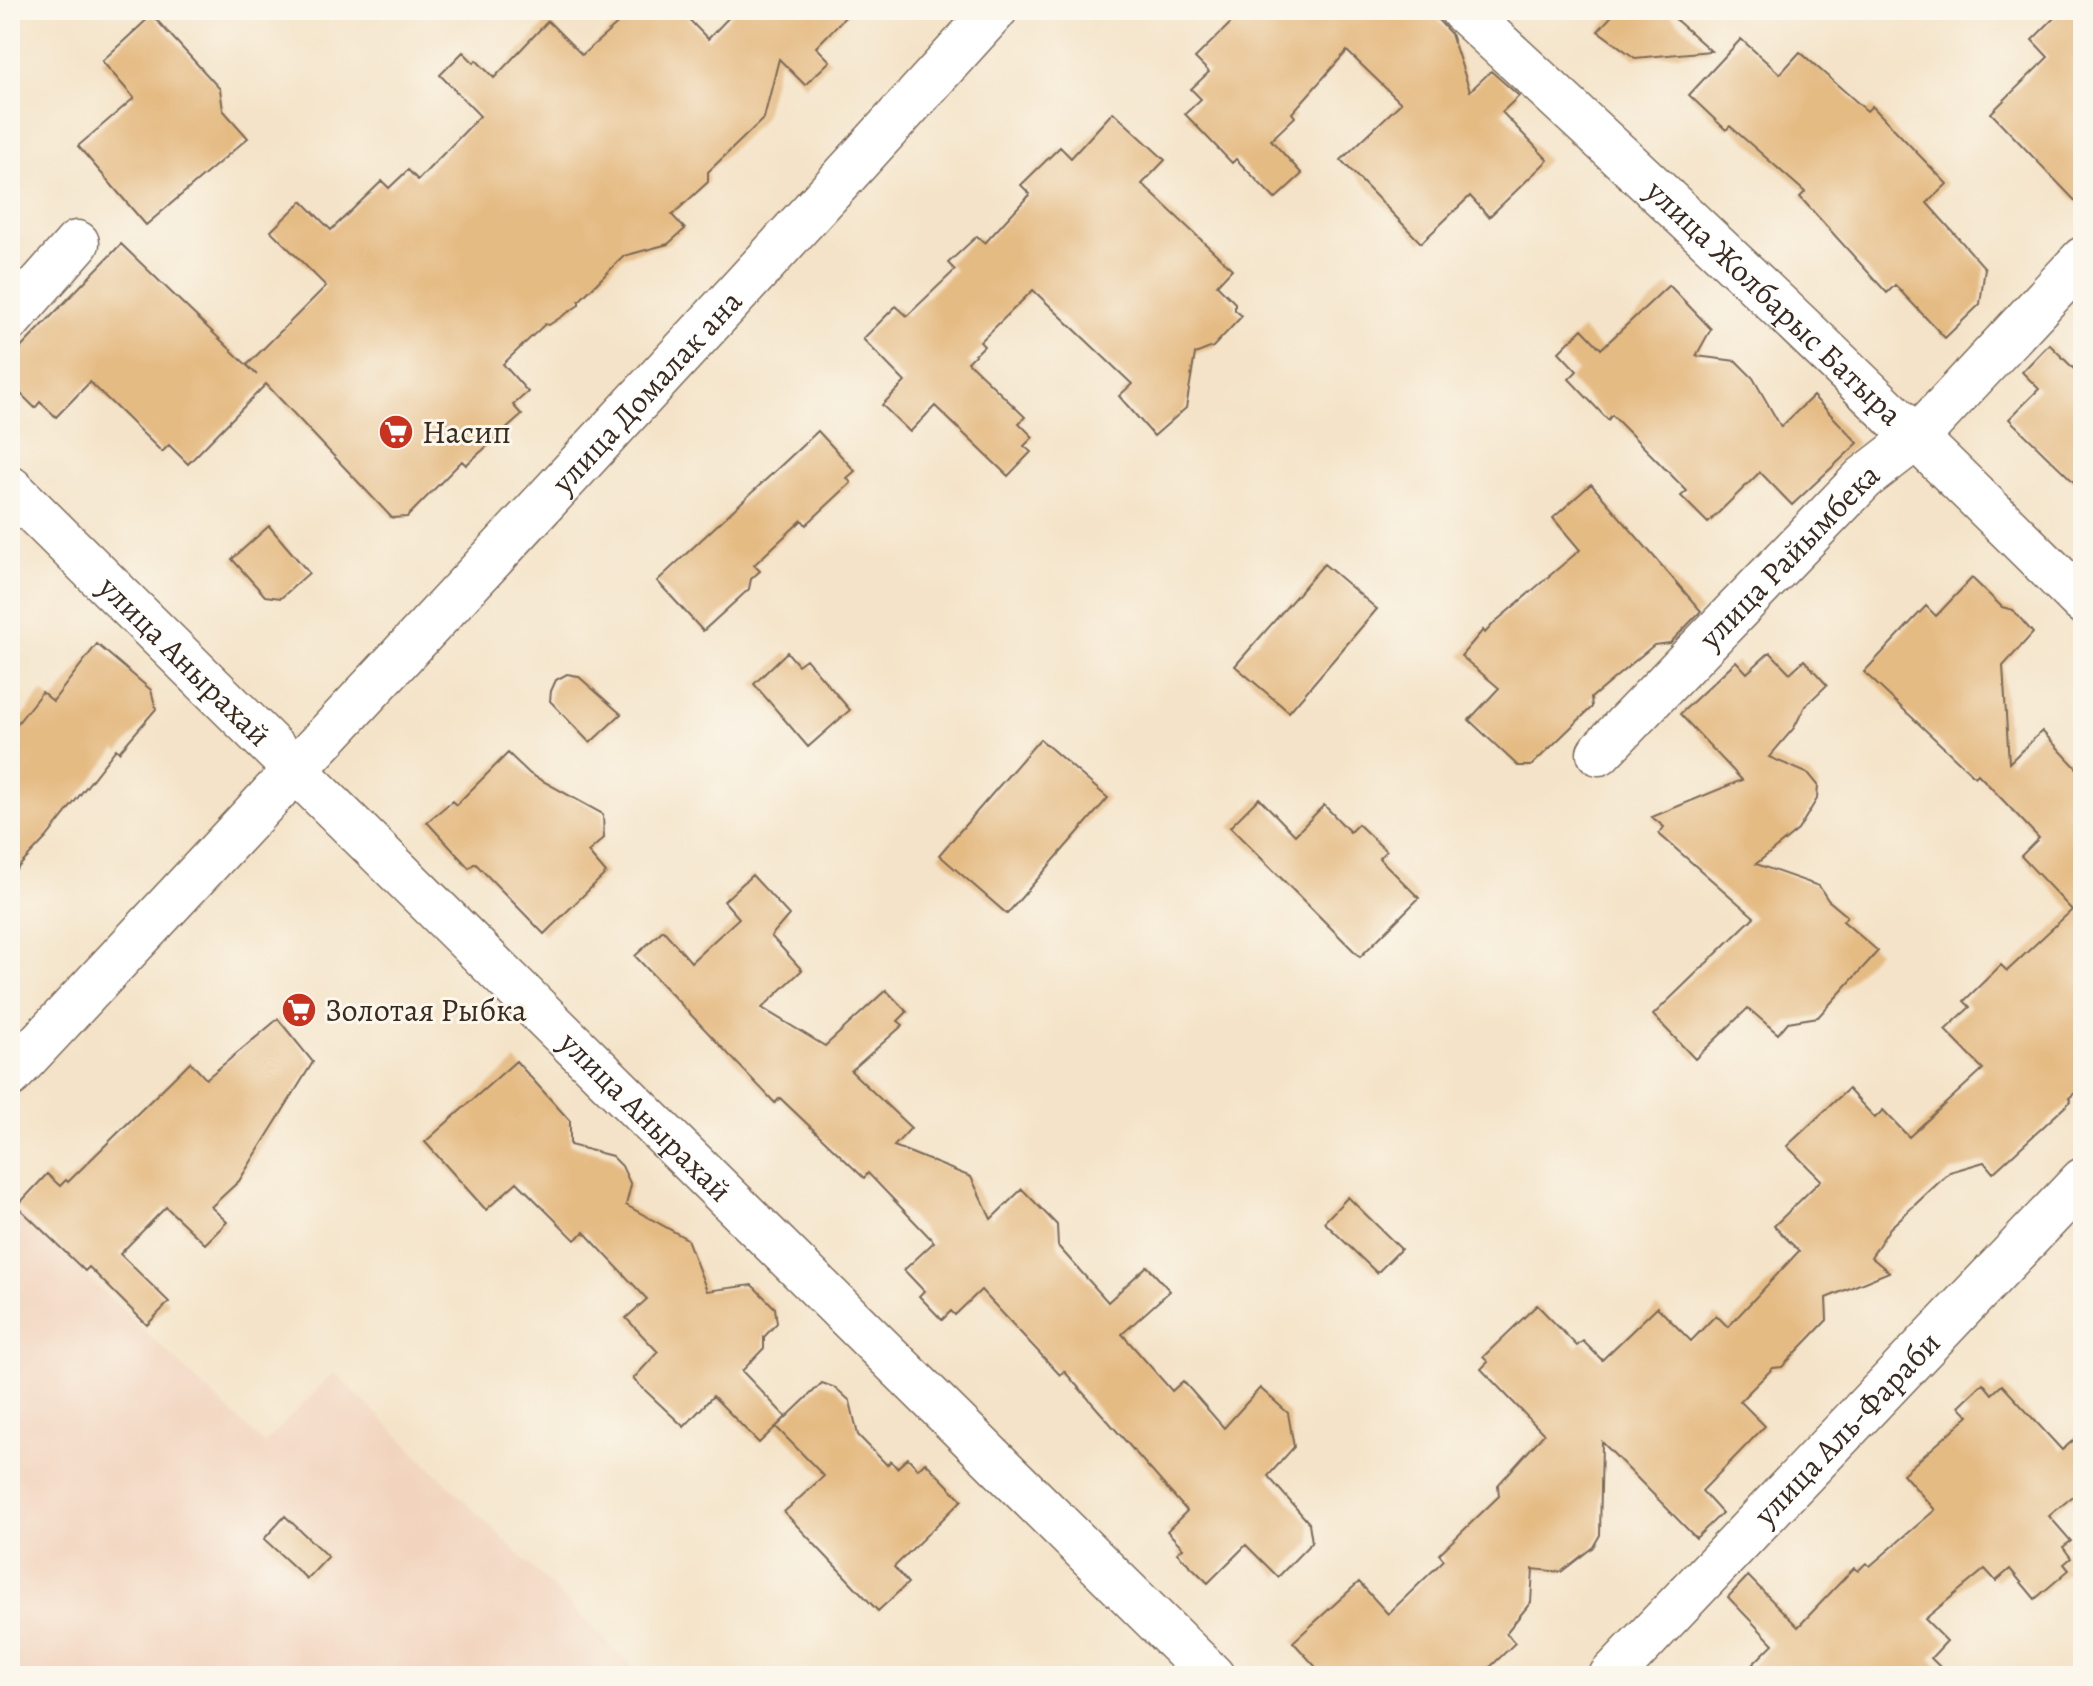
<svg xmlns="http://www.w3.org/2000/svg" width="2093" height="1686" viewBox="0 0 2093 1686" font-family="Alegreya,serif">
<rect width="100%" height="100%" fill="#fbf7ec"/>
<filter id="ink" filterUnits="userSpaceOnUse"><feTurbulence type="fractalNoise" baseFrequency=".0125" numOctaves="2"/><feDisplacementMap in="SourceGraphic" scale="16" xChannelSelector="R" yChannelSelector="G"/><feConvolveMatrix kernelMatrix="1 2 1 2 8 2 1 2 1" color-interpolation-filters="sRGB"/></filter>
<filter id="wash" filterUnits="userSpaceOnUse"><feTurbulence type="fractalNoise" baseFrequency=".006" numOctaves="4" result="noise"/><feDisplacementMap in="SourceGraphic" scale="32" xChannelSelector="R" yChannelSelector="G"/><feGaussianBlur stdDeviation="1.8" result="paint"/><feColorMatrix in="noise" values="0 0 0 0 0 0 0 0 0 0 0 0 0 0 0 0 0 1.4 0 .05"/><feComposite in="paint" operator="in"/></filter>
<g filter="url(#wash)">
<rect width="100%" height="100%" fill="#f4e3c8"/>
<path fill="#f2d4be" d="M13 1206 264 1444 334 1372 642 1676H10V1209Z"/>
<g id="blocks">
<path fill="#e5bb84" d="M653 10H680L708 39 736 10H852L816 47 830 61 805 85 779 59 764 118 708 172V182L672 215 685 229 668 244 624 256 579 301V305L549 325 545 324 503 364 528 392 513 405 522 415 466 465 462 461 407 517 392 518 266 384 188 464 169 445 162 452 90 382 56 417 40 402 35 408 10 383V359L121 244 257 375 247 365 326 286 271 231 302 201 331 230 382 181 389 188 408 170 418 180 480 116 440 75 463 52 474 63 476 60 494 78 548 21 582 55 630 13 648 15Z
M1244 10H1429L1451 34 1470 91 1491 71 1519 96 1502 112 1548 160 1489 217 1470 196 1421 243 1341 160 1401 103 1347 51 1292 113 1295 117 1271 140 1302 174 1275 199 1236 159 1232 163 1185 114 1201 99 1191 89 1209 72 1195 58Z
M1617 10H1665L1711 51 1635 58 1598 31Z
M2062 10H2083V209L1991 113 2048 57 2032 40Z
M152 15 220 89 223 110 248 138 146 225 78 146 134 98 102 61Z
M1741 39 1780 74 1800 52 1867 111 1872 106 1947 184 1927 203 1985 268 1980 304 1945 338 1895 285 1887 293 1800 197 1805 192 1730 126 1726 130 1689 95Z
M1113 112 1165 160 1142 184 1232 269 1217 285 1235 303V310L1242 316 1213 347 1195 354 1186 408 1154 436 1119 396 1132 384 1033 290 980 342 984 346 968 362 1025 417 1019 423 1033 437 1024 446 1031 452 1008 476 935 406 910 432 882 405 905 382 863 339 896 306 907 316 955 270 948 263 977 236 985 243 1030 194 1021 185 1060 147 1071 158Z
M1669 285 1711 329 1696 356 1736 361 1753 378 1781 427 1813 396 1858 443 1792 505 1760 472 1708 523 1681 496 1687 491 1612 415 1608 420 1569 379 1577 371 1559 352 1582 329 1601 349Z
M2049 344 2083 378V491L2009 419 2039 389 2022 372Z
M818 431 855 471 847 478 851 483 806 525 802 520 754 565 760 571 751 579 749 589 703 631 657 581Z
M1591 484 1701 611 1670 643 1654 645 1591 698 1592 707 1531 766H1518L1469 720 1499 688 1461 656 1483 630 1485 633 1495 622 1580 550 1553 518Z
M269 526 309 573 281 598 265 596 232 559Z
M1324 564 1377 609 1289 712 1235 666Z
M1972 578 2002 607 2013 610 2033 633 2003 666 2009 763 2042 731 2083 775V1086L2069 1098 2071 1101 1993 1173 1984 1162 1950 1172 1890 1228 1871 1257 1889 1272 1826 1298 1827 1320 1782 1367 1773 1368 1740 1401 1765 1426 1702 1491 1722 1513 1696 1538 1602 1442 1600 1535 1593 1547 1561 1572 1533 1569 1531 1602 1506 1633 1515 1643 1481 1676H1324L1293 1642 1359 1582 1388 1614 1444 1560 1439 1554 1499 1496 1498 1485 1544 1434 1481 1369 1488 1362 1483 1357 1537 1305 1577 1346 1583 1341 1602 1360 1657 1307 1691 1341 1716 1315 1728 1327 1799 1251 1774 1226 1821 1180 1787 1146 1848 1089 1875 1118 1883 1110 1909 1137 1983 1069 1945 1030 1970 1007 1964 1001 2001 965 2007 971 2072 910 2021 856 2039 838 1978 774 1975 777 1864 672 1926 606 1936 616Z
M97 644 151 690 156 709 119 752 116 749 46 838 10 876V733L42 692 53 701Z
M787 652 798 665 806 659 850 710 808 747 754 684Z
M1770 652 1790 673 1804 660 1827 685 1805 706 1794 728 1769 757 1809 774 1818 785 1817 799 1798 830 1756 864 1819 886 1828 900 1847 916 1843 921 1878 951 1818 1017 1788 1022 1778 1034 1748 1008 1695 1059 1653 1015 1754 917 1659 834 1664 827 1652 817 1742 780 1680 714 1736 661 1747 673Z
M567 674 578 676 621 714 590 743 550 701 551 691 556 680Z
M1040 739 1108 798 1007 914 939 855Z
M508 753 530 774 603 814 604 838 588 852 606 873 544 934 475 863 469 868 427 822 452 801 456 805Z
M1259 798 1295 835 1324 805 1350 832 1358 824 1386 851 1379 858 1419 898 1360 957 1230 827Z
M752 875 789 915 771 936 802 970 762 1008 825 1046 886 990 907 1012 898 1021 903 1025 851 1071 911 1128 894 1146 971 1177 991 1219 1022 1189 1057 1225 1058 1246 1108 1302 1147 1266 1170 1291 1122 1334 1172 1391 1183 1381 1224 1428 1260 1388 1288 1413 1294 1447 1268 1476 1309 1523 1312 1542 1278 1577 1246 1545 1208 1583 1177 1553 1183 1548 1167 1531 1187 1511 1064 1371 1060 1375 981 1290 955 1315 951 1311 942 1320 919 1296 924 1291 904 1270 934 1242 868 1173 864 1178 780 1098 775 1103 635 956 663 930 691 962 739 918 724 901Z
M278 1019 313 1062 239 1181 211 1207 227 1222 205 1244 166 1207 120 1254 169 1302 147 1325 89 1267 85 1271 17 1206 47 1174 60 1186 66 1180 68 1182 190 1062 206 1079Z
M516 1061 570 1121V1145L612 1156 622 1166 631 1185 626 1205 687 1239 707 1291 752 1285 775 1308 777 1323 764 1337V1348L742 1371 786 1417 759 1443 713 1396 684 1427 633 1379 658 1352 626 1318 647 1299 584 1232 575 1240 517 1182 486 1210 425 1142Z
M1348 1197 1401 1249 1377 1273 1324 1222Z
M822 1383 836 1388 850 1401 858 1435 887 1465 891 1461 897 1468 908 1458 918 1469 925 1462 962 1500 894 1567 908 1583 878 1611 784 1512 824 1476 776 1427Z
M1983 1383 1992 1394 2002 1385 2062 1450 2083 1432V1488L2049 1516 2071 1541 2063 1547 2071 1558 2064 1564 2069 1570 2035 1599 2010 1569 1996 1581 1985 1569 1925 1619 1947 1641 1931 1658 1949 1676H1741L1773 1644 1728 1597 1748 1576 1798 1627 1854 1568 1858 1571 1866 1563 1870 1566 1935 1510 1903 1474 1969 1416 1959 1406Z
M285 1516 328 1557 307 1579 264 1539Z"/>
</g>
</g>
<g filter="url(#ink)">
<use href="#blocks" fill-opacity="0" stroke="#7c6b5a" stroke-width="2"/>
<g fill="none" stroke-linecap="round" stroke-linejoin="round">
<g stroke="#7c6b5a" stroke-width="47">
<g id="minor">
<path id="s1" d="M1462 10C1673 203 1880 400 2083 602"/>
<path d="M10 319 77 243"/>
<path id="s2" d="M10 488 1212 1676"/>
<path id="s3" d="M1599 753 1864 478 1917 437 2083 259"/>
<path id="s4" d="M10 1075C340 722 671 369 995 10"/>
<path id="s5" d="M1611 1676 2083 1180"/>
</g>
</g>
<use href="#minor" stroke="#fff" stroke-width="44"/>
</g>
</g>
<defs>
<g id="supermarket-disc" transform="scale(1.8)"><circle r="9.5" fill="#c8321e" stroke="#fbf7ec"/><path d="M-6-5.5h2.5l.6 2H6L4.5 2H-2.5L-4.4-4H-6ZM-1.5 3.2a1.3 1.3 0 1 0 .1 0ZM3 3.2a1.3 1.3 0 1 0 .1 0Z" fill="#fff"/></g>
</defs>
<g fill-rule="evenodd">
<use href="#supermarket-disc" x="396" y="432"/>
<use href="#supermarket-disc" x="299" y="1010"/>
</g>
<g text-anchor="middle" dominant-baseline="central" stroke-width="6" stroke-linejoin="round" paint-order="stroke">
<g font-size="32" fill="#3b2a1e" stroke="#fbf7ec">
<text stroke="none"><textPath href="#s1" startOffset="428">улица Жолбарыс Батыра</textPath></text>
<text stroke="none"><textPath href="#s4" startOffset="934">улица Домалак ана</textPath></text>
<text stroke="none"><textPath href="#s3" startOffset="274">улица Райымбека</textPath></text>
<text stroke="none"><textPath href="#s2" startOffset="246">улица Анырахай</textPath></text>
<text stroke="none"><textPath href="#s2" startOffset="894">улица Анырахай</textPath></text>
<text stroke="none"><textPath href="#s5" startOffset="342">улица Аль-Фараби</textPath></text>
</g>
<g font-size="32" fill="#3b2a1e" stroke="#fbf7ec" text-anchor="start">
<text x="422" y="432">Насип</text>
<text x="325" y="1010">Золотая Рыбка</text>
</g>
</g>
<rect width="2093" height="1686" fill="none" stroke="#fbf7ec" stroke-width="40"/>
</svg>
